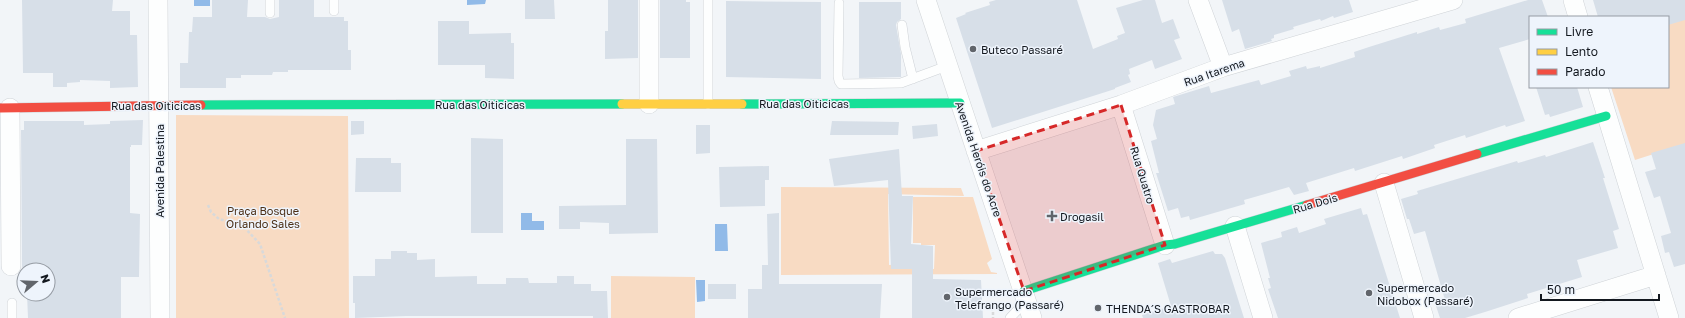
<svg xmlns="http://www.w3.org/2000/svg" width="1685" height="318" viewBox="0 0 1685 318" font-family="'Golos Text',sans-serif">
<rect width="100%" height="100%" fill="#f2f5f8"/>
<path fill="#f8dbc3" d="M1685 18V144L1635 160 1611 87H1668V23Z
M176 115 348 116 349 318H176Z
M781 187 961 188 964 196 888 194 889 265 905 264V269H934L935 245H921V243H913V197H973L992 259 987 263 991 272 997 273V274L781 275Z
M611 276 695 277V318H611Z"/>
<path fill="#91bae8" d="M194 0H210V6H194Z
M467 0H486L485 4 467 5Z
M521 213H532V221H544V230H521Z
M715 224H727L728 251H715Z
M696 280H705V301L697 302Z"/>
<path fill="#d7dfe8" d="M22 0H113L112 11H130V35H137L138 87 110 88V81L80 80V82L67 83V87H53V73H23Z
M212 0H248L247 17H265L270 19 279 17V0H314V17H344V21H348V50H351V70H288V72H273L272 75H241V78H226V88H180V63H188L189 32H192L193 17H212Z
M525 0H554L555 19H525Z
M608 0H638V58L605 59V31H608Z
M660 0H686V2H690V58H660Z
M996 0H1077L1093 49 1118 39 1117 36 1125 33 1116 8 1143 0H1155L1162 23 1173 19 1180 38 1174 40 1182 59 1155 69 1152 60 1129 69 1130 74 1128 75 1131 82 1115 88V89L992 128 956 18 966 14 965 13 990 5 989 2Z
M1222 0H1349L1353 12 1334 18 1333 16 1321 21 1320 19 1293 27 1294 29 1274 35V38L1271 39 1272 41 1245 49 1239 29 1232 32Z
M1528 0H1542L1548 17H1530V39L1499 48 1525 121 1506 127 1505 125 1466 138 1465 135 1434 145 1435 148 1403 159 1402 156 1355 171 1354 168 1306 183 1309 191 1294 195 1289 187 1244 200 1245 204 1190 220 1189 216 1181 218 1178 208 1168 211 1156 173H1159L1151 141 1157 139 1153 125 1156 110 1175 104 1173 97 1209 86 1211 93 1259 80 1261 85 1291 76 1289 71 1306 66 1307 69 1320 66V68L1355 57 1354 52 1369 47 1417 32V34L1439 27 1440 30 1466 23 1465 19Z
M1593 0H1685V20L1668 25V17H1598Z
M726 1 821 2V79L726 77Z
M859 2H901V19L897 22 896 25 901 54V77L859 78Z
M438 21H469V34L511 33V43H514V79L485 78V65H438Z
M1536 87H1577L1583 107 1550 117 1549 114 1545 115Z
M143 120 142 145H131V147H130V213L140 214 139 277H121V318H28L27 294H48V270H23L22 266 21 130H24V121H84V125L110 124V121Z
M351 121H364V134L351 135Z
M832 121 899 122 898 135H830Z
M937 124 938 136 913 139 912 126Z
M696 125H710V153L696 154Z
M471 138 503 139V233H471Z
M626 139H657L658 233 609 234V223L580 222V229H559V206L626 205Z
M1593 142 1605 178H1603L1619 229 1613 231 1618 248 1577 260 1582 277 1527 294 1528 298 1485 312 1465 318H1440L1435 303 1445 300 1425 231 1414 234 1409 219H1407L1401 199 1418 194 1417 191 1517 161 1518 163 1545 155 1546 157Z
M1685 143V264L1674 267 1669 252 1665 253 1661 236 1671 233 1660 196 1654 198 1645 172 1656 169 1651 153Z
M899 149 902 196H913L911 244 933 246V279L981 280 983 318H912V269H891L888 180 834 186 829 159Z
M356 158H391V163H401V192H355Z
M769 166V180H765V206L720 207 719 167Z
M1361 208 1363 215 1367 214 1400 318H1278L1268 289 1271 288 1268 278H1270L1261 243 1282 237 1281 232 1297 227 1299 233 1326 224 1324 219Z
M779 213V284H882L880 318H748V289H762V265H768L767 214Z
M391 251H407V253H417V260L435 259V277L477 276V284H506V278H528L529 283H557V276H574V284H591V291H607L608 318H593V316H406L355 318V303H353V276H375V259H391Z
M1213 251 1215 254H1222L1225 258 1244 318H1143L1142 315 1171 306 1158 263 1170 259 1172 263Z
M708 284H736V299H708Z"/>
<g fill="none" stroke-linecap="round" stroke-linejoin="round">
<g stroke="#cfd3d7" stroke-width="10">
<path id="lane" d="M334 0V11
M708 0V104
M839 3 838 76 839 81 841 84 901 83 947 66
M270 13V0
M902 25 905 47 913 79
M12 318V303
M1010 318 1026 301"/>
</g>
<g stroke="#cfd3d7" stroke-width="20">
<path id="street" d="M158 0 160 318
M649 0V104
M926 0 1032 318
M1198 0 1223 67
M1573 0 1578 17
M1598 87 1669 318
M1121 105 1165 245
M10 108 11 266
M976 151 1121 105 1223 67 1453 0
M1384 183 1424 318
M1235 226 1263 318
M1518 318 1656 275"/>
</g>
<g stroke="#cfd3d7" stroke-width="10">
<path id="fast" d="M742 104 960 103
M201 105 622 104
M1477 154 1606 116
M1024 291 1165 245 1175 244 1307 205"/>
</g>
<g stroke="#cfd3d7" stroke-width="10">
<path id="slow" d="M622 104H742"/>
</g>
<g stroke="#cfd3d7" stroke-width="10">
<path id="jam" d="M0 108 201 105
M1307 205 1477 154"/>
</g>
<path stroke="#d8d9da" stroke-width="2.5" stroke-dasharray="3 2" stroke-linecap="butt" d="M208 205 211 212 219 219 242 225 260 244 285 318
M991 309H993V318"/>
<use href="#lane" stroke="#fdfefe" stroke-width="9"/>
<use href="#street" stroke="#fdfefe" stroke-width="19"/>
<use href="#fast" stroke="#16e098" stroke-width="9"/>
<use href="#slow" stroke="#ffcf43" stroke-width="9"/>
<use href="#jam" stroke="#f24e42" stroke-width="9"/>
</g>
<path fill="#d62828" fill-opacity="0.2" stroke="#d62828" stroke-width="3" stroke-dasharray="8 5" stroke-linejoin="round" d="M1121 105 1165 245 1024 291 976 151Z"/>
<g fill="#61656b" stroke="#eef4fc" stroke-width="1.5">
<circle cx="973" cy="49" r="4"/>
<path d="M1050 210h4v4h4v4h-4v4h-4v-4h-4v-4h4z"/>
<circle cx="1369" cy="293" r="4"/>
<circle cx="947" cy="297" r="4"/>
<circle cx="1098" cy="308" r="4"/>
</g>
<g text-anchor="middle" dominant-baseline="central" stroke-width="3" stroke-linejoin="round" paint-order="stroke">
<g font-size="11" fill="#13181f" stroke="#eef4fc" text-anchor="start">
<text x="981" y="49">Buteco Passaré</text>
<text x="1060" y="216">Drogasil</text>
<text x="1377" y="287">Supermercado<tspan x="1377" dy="13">Nidobox (Passaré)</tspan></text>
<text x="955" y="291">Supermercado<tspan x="955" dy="13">Telefrango (Passaré)</tspan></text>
<text x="1106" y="308">THENDA´S GASTROBAR</text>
</g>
<g font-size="11" fill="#13181f" stroke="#eef4fc">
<text transform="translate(1214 72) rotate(-19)">Rua Itarema</text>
<text x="804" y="103">Rua das Oiticicas</text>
<text x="480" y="104">Rua das Oiticicas</text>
<text x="156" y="105">Rua das Oiticicas</text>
<text transform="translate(979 159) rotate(71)">Avenida Heróis do Acre</text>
<text transform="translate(159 171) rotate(-90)">Avenida Palestina</text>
<text transform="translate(1143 175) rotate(73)">Rua Quatro</text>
<text transform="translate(1315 203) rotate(-16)">Rua Dois</text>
</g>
<g font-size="11" fill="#4d3017" stroke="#eef4fc">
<text x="263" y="210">Praça Bosque<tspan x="263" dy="13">Orlando Sales</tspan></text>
</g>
</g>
<rect x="1529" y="16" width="140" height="72" fill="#eef4fc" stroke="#969ca4"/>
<rect x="1537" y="29" width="20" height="6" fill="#16e098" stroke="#969ca4"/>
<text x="1565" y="36" font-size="12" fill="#13181f">Livre</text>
<rect x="1537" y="49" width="20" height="6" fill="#ffcf43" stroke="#969ca4"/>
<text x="1565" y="56" font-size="12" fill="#13181f">Lento</text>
<rect x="1537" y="69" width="20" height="6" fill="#f24e42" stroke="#969ca4"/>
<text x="1565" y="76" font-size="12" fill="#13181f">Parado</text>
<g transform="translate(36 282) rotate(71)"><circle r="19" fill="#eef4fc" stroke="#969ca4"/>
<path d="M0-3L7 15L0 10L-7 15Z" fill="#61656b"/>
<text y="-6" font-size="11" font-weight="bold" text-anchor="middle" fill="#13181f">N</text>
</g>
<path d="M1541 294v6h118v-6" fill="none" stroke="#13181f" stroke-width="2"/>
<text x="1547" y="294" font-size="12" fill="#13181f" stroke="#eef4fc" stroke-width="3" paint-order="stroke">50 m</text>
</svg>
